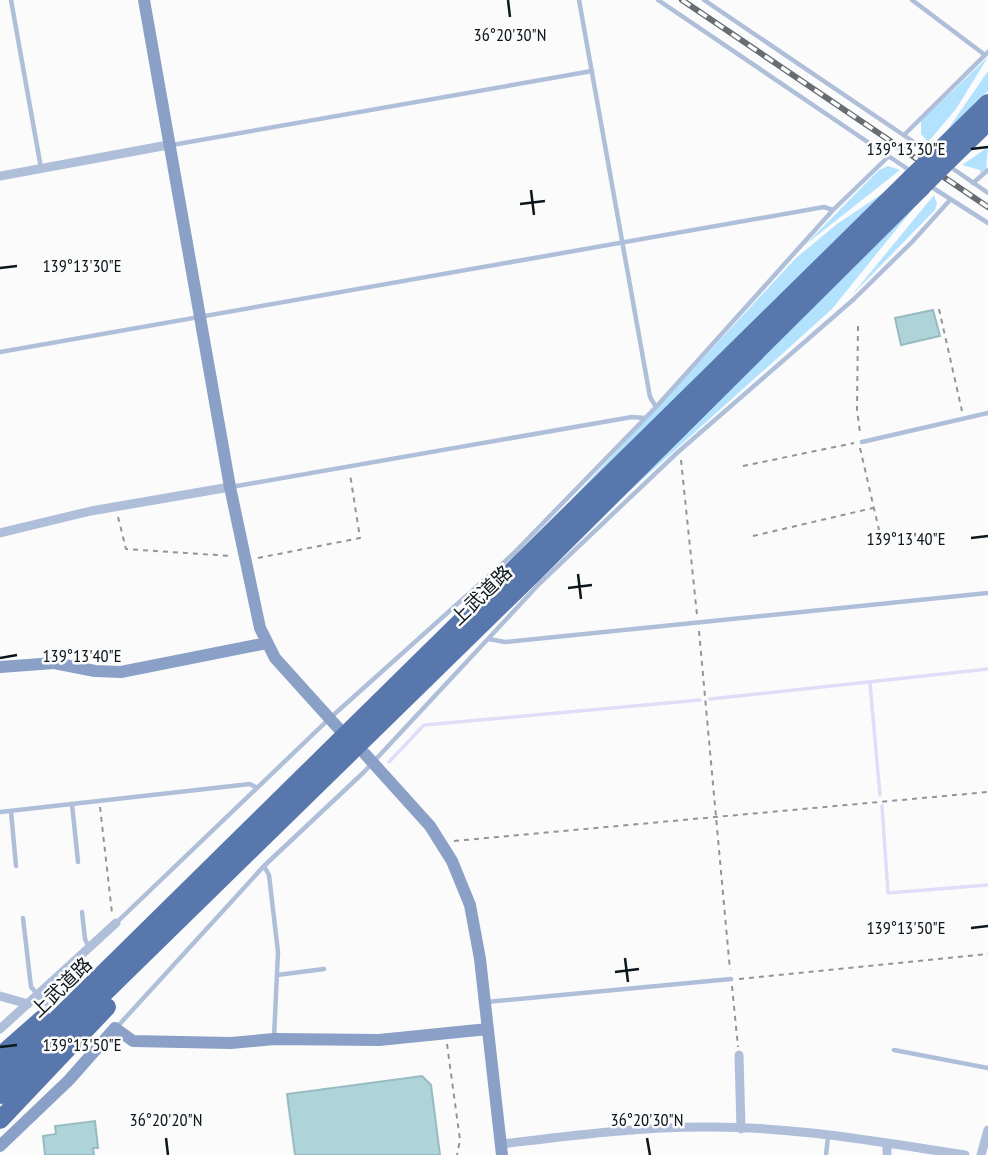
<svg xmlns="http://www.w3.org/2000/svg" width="988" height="1155" viewBox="0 0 988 1155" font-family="'PT Sans Narrow','Noto Sans JP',sans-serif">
<rect width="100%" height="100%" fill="#fbfbfb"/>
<path fill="#b3e2fe" d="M988 57 956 109 928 142 921 134V121Z
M988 71V91L946 132Z
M988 147 986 169 980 173V170L962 165Z
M888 166 900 170 805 245 879 170Z
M889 189 574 500 572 499 796 258 837 224Z
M934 195 937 204 935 210 851 296Z
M916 205 832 309 585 531Z"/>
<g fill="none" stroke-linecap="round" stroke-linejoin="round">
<path stroke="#dfddf8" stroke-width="3.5" d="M870 684 880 795
M710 699 988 669
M389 762 424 725 700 700
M882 806 888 893 988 885"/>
</g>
<path fill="#aed3d8" stroke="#96bbc0" stroke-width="2" d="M933 310 940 336 901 345 895 318Z
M422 1076 431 1085 440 1155H295L287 1094Z
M95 1121 98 1148H93L94 1155H45L43 1136 56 1134 55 1126Z"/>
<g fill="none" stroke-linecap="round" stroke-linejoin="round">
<path stroke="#909598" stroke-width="2" stroke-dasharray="5 5" stroke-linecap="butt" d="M939 309 962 411
M858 326 857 409 860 433
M860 448 879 530
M681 460 697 615
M743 466 854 443
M118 517 126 549 231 556
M753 536 873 508
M258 558 360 538 350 474
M699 631 730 970
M100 807 112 913
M454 841 988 792
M739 979 988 954
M732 986 738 1047
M447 1044 460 1140 457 1155"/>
<path stroke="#afbfd9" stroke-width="4.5" d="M11 0 41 168
M579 0 650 397 656 407
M658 0 912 172
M704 0 930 153
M912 0 985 55
M904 135 988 52
M172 145 592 71
M949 166 988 193
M973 183 988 170
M930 186 988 223
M0 352 824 207 833 210
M862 442 988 413
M231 487 632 417 645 418
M489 639 505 642 988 593
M72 804 78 862
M11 811 16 866
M0 812 250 784 257 788
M264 866 269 875 278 952 274 1038
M82 912 85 939 89 948
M23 918 31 987 49 1007
M116 923 329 719 513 554 656 407 833 210 889 156
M277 975 324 969
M486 1002 731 979
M117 1027 264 866 364 772 540 583 678 452 854 299 912 242 950 200
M894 1050 988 1068
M826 1155 828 1136"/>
<path stroke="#afbfd9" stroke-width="9" d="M0 176 168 145
M0 533 91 511 230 487
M0 996 28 1004
M0 1029 116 923
M739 1055 741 1129
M501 1144C569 1136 636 1127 704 1127 791 1126 879 1142 965 1155
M887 1155V1143
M981 1155 988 1130"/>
<path stroke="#8aa0c6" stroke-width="12" d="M144 0 230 487 260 628 275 658 340 730
M0 667 54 663 95 671 121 672 267 643
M365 754 430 826 452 861 470 905 480 959 502 1155
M0 1146 69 1080 115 1028 133 1041 231 1043 274 1039 379 1040 488 1029"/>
<path stroke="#5877ad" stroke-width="18" d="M939 151 988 103
M950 159 988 122
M0 1056 42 1019
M0 1075 911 178
M0 1095 532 575 922 187
M0 1120 107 1007"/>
<g stroke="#676d71" stroke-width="6">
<path id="rail" d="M682 0 988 207"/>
</g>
<use href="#rail" stroke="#fbfbfb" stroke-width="3.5" stroke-dasharray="10" stroke-linecap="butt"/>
<path stroke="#5877ad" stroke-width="18" d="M911 178 939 151
M922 187 950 159"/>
</g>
<path fill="none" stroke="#0c171d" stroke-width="2.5" d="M508 0 510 17M971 149 988 147M531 190 534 215M520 204 545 201M0 268 17 266M971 538 988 536M578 574 581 599M568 588 592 585M0 658 17 655M971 928 988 926M625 958 628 982M615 972 639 969M0 1047 17 1045M166 1138 168 1155M647 1138 650 1155"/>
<g text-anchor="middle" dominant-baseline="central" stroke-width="5" stroke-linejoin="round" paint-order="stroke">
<g font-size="19" fill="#0c171d" stroke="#fbfbfb">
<text transform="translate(481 595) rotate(-44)">上武道路</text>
<text transform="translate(61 987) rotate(-44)">上武道路</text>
</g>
</g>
<g font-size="18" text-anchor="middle" fill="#0c171d" stroke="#fbfbfb" stroke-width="5" stroke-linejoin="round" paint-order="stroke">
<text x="510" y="41">36°20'30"N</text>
<text x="906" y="155">139°13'30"E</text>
<text x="82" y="272">139°13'30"E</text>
<text x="906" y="545">139°13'40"E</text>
<text x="82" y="662">139°13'40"E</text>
<text x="906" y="934">139°13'50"E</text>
<text x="82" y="1051">139°13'50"E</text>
<text x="166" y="1126">36°20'20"N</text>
<text x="647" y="1126">36°20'30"N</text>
</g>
</svg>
